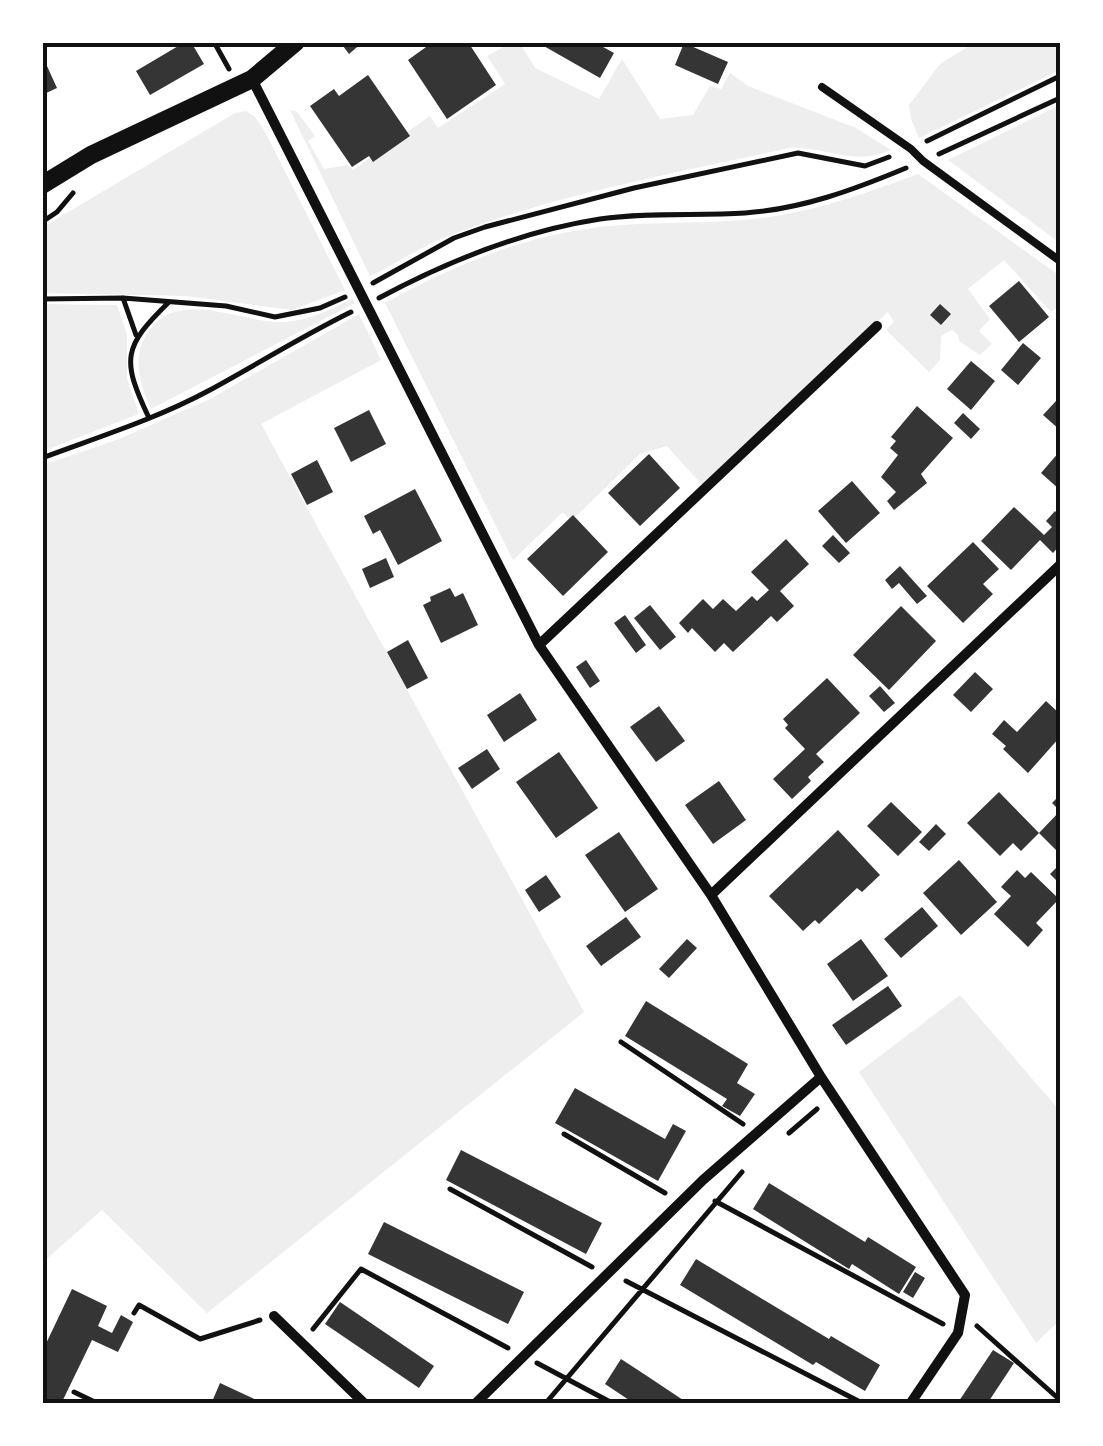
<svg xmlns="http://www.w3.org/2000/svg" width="1103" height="1446" viewBox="0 0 1103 1446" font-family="Montserrat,sans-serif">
<rect width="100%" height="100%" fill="#fff"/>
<path fill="#eee" d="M976 42 1060 43V70L919 138 911 119 909 105 940 64Z
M511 43H520L535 68 599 99 622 59 660 119 693 115 710 86 721 89 730 73 748 86 856 128 891 150C852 167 827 146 789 148 673 174 556 194 446 237 420 247 396 264 370 276L290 110 297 112 315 136 308 141 324 169 348 165 353 170 430 116 438 128 505 84 487 56Z
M1060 105V243L948 160Z
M246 111 255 117 264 130 345 290 292 310 186 296 43 293V227L235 113Z
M918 174 1060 276V306L1051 312 1004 260 968 289 990 319 979 331 992 344 980 355 959 341 958 335 952 330 941 336 940 360 929 372 886 330 894 322 888 312 702 485 667 446 640 454 571 521 563 512 513 560 385 303C442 272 499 246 563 233 632 218 701 227 770 217 822 209 869 192 918 174Z
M352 299 355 303 151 409C140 385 132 359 146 335 178 284 241 325 286 322 310 320 332 309 352 299Z
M42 304 117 305 127 334V379L139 414 43 451Z
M359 314 381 360 261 424 584 1012 207 1313 102 1210 43 1262V465L119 439 210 399Z
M960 995 1060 1111V1320L1036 1343 859 1072Z"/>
<path fill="#353535" d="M185 42H191L204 64 150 95 136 71Z
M340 42H363L349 54Z
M433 42H468L496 85 447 119 408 60Z
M544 42H594L614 53 600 78 542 45Z
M684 43 728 62 718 84 675 65Z
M42 55 57 88 42 95Z
M368 75 410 136 373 162 369 156 352 167 310 106 334 89 339 96Z
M1019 281 1049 317 1019 342 989 306Z
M940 304 951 314 941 325 930 315Z
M1023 343 1041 358 1018 385 1001 370Z
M971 361 995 381 971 410 947 389Z
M1056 401 1060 405V430L1043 415Z
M917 406 953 438 921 474 927 483 894 510 887 501 896 492 881 477 898 455 890 448 896 441 891 437Z
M369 410 386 444 351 462 334 428Z
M963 413 980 429 971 439 954 423Z
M1060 451V490L1041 473Z
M649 454 680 488 640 526 608 493Z
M317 460 333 492 307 505 291 474Z
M852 481 880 513 846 543 818 511Z
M415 489 442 541 398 565 380 530 373 534 364 516Z
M1014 507 1044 535 1052 527 1046 521 1055 511 1060 517V545L1053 553 1040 540 1011 570 981 541Z
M573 515 608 552 563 596 527 559Z
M833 535 850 553 839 563 822 546Z
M786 539 809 564 780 591 794 606 777 622 771 616 733 652 724 643 715 652 692 628 688 633 679 623 703 599 713 609 723 599 736 611 752 596 757 601 769 590 751 572Z
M973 542 999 569 983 584 993 594 963 623 927 586Z
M386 558 394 577 370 588 362 569Z
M900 566 927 596 917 604 899 583 892 589 885 580Z
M450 588 455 597 463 593 478 625 441 643 423 605 431 601 430 597Z
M650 605 676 637 660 650 634 618Z
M901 606 936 641 889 690 853 655Z
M625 615 646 645 636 653 614 623Z
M408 640 428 678 407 689 387 652Z
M586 660 600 681 590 688 576 667Z
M975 672 993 689 971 712 953 695Z
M827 678 860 713 816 754 824 762 808 777 811 781 792 799 773 779 805 749 785 728 788 725 783 719Z
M880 686 895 703 884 712 869 696Z
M520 693 537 720 504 742 487 715Z
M1046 701 1060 714V737L1028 773 1003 749 1006 746 992 734 1004 720 1017 732Z
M659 706 685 741 656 762 630 727Z
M487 749 500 769 472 789 458 768Z
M559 752 598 808 556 838 516 782Z
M719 781 746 820 713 844 685 805Z
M999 792 1039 833 1060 811 1052 803 1060 795V854L1039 833 1021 851 1013 843 1000 856 967 823Z
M891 802 922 832 898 856 867 826Z
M936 824 946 834 929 851 919 842Z
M838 830 880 875 862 892 857 888 819 924 815 920 803 931 769 896Z
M619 832 658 889 625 912 585 855Z
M959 860 997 902 961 935 923 893Z
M1060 864V884L1050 874Z
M1017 870 1025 878 1031 872 1059 899 1036 923 1043 930 1028 947 994 914 1011 896 1001 887Z
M546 875 561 897 539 912 525 890Z
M922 907 938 926 901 958 884 939Z
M626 917 641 937 601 966 586 946Z
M687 939 697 948 669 978 659 969Z
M861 939 888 976 853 1001 827 964Z
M888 986 902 1006 846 1045 832 1025Z
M646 1001 748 1064 737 1083 755 1094 740 1116 722 1106 727 1099 625 1036Z
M575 1088 665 1139 673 1124 686 1131 658 1181 555 1123Z
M461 1150 602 1223 586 1254 446 1180Z
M769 1183 865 1242 868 1237 916 1267 899 1294 852 1264 849 1269 753 1209Z
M384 1222 524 1292 508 1324 368 1254Z
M696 1259 829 1339 831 1336 880 1365 865 1391 816 1362 813 1365 680 1285Z
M915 1272 925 1278 913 1298 903 1292Z
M72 1289 107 1306 98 1326 112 1333 121 1315 133 1322 118 1352 92 1340 61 1404H42V1352Z
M340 1302 434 1366 419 1388 325 1324Z
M993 1350 1014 1363 987 1404H957Z
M621 1359 644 1374 689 1404H635L605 1384Z
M220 1383 265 1404H211Z"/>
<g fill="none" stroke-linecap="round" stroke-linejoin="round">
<path stroke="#111" stroke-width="5" d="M214 42 229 69
M927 141 1060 76
M939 154 1060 98
M42 222 57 212 73 193
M373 283 454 238 485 227 634 188 798 153 865 166 889 157
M123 298 136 335
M379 298C448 261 522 231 600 219 647 212 697 216 745 213 802 209 853 190 906 168
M42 299 123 298 226 306 275 317 320 308 345 297
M149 418C121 359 123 347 169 302
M42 458C98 437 156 419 208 391 256 365 302 336 351 312
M621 1042 743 1124
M789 1133 817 1109
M564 1134 665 1193
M450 1189 592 1267
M715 1201 943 1324
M626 1281 864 1404
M134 1313 139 1305 200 1339 260 1320
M977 1326 1060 1400
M313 1329 361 1269 508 1348
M537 1363 614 1404
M74 1392 99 1404
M545 1404 742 1172"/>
<path stroke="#111" stroke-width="8" d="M822 87 911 149 923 161 1060 261"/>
<path stroke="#111" stroke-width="10" d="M252 79 539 645 711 895 821 1077 965 1295 958 1333 910 1404
M539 645 877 326
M711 895 1060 565
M274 1316 365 1404
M475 1404 703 1180 821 1077"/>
<path stroke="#111" stroke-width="18" d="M42 185 91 155 252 79 296 42"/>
</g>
<rect width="1103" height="1446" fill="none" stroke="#ffffff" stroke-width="90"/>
<rect x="45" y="45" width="1013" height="1356" fill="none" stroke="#111" stroke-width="4"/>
</svg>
